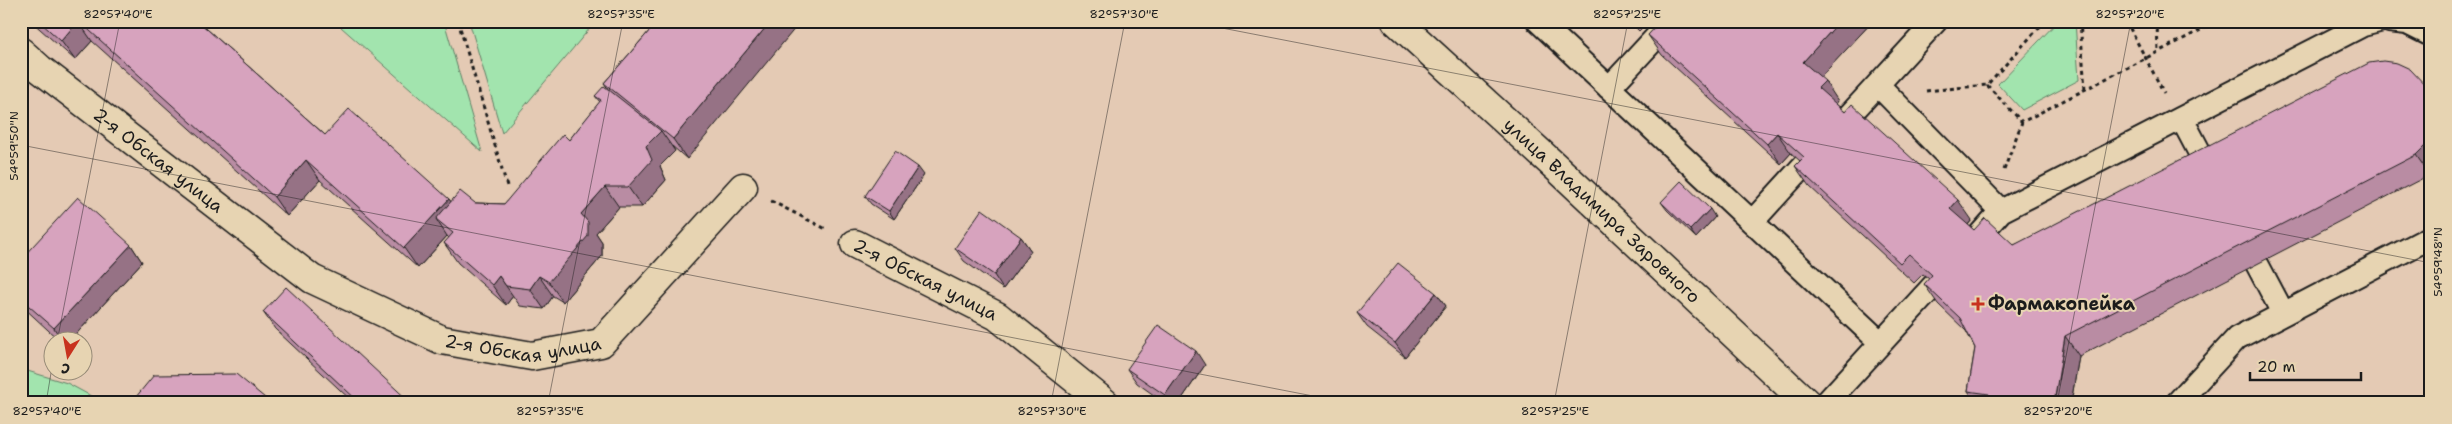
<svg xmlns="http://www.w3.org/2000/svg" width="2452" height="424" viewBox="0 0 2452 424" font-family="'Shantell Sans',sans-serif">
<rect width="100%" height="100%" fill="#e4cab4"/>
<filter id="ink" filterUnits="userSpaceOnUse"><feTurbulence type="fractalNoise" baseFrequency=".02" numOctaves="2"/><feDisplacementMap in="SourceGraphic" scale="10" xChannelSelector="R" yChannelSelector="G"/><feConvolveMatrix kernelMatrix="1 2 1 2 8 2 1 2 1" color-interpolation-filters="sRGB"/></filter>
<g filter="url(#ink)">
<path fill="#a2e4ae" stroke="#5f8065" d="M345 21H444L482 152 341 27Z
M469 21H596L502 133Z
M2058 21H2075L2079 80 2022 110 1998 84Z
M21 369 67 383 104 403H21Z"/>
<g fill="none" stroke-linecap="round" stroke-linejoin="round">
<g stroke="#1c1c1c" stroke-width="26">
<path id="service" d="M1538 21 1881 343
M2389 21 2407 23 2431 35
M1878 85 2001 211
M1609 88 1660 33
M2182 119 2210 172
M1845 120 1936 21
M1752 222 1804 165
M1976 239 2001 211 2363 25 2379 21
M2257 264 2283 313
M1826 403 1935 284
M2177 403 2237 338 2431 237"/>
</g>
<g stroke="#1c1c1c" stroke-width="31">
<g id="minor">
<path id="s1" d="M1396 21 1558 169 1807 403"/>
<path id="s2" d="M21 52 40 69 312 279 442 340 532 356 601 343 743 187"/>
<path id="s3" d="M855 244 997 316 1105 403"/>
</g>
</g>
<path stroke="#1c1c1c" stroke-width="3" stroke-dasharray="4 4" stroke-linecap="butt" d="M458 21 507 186
M2080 21 2085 90
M2126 21 2164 93
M2157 21 2158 52
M1987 85 2022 122
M1926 91 1987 85 2045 21
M2004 170 2022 122 2218 21
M771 201 826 229"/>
<use href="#service" stroke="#e7d4b2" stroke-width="22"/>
<use href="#minor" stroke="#e7d4b2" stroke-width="28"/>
</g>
<path fill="#b98ca3" stroke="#1c1c1c" d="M31 21H198L325 135 449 199 451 202 504 204 569 140 600 102 595 96 609 90 604 83 658 21 687 159 672 146 675 151 660 166 666 180 642 207H619L596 233 602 242V256L563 302 553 296 544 309 520 306 513 296 506 305 458 263 444 243 449 238 447 236 418 268 320 180 287 216 92 41 75 60Z
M1629 21H1873L1820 77 1838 101 1836 104 1972 220 1968 225 1974 230 2014 245 2429 89 2431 92V174L2079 356 2071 403H1977L1968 391 1975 348 1966 331 1938 304 1924 284 1929 279 1923 274 1914 283 1809 186 1795 166 1800 161 1791 153 1781 164 1662 55 1648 35 1655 28 1648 22 1639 31Z
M924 175 894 219 871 204 865 196Z
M1661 202 1715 217 1696 238 1667 210Z
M1021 237 1031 251 1003 289 964 261 955 248Z
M131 245 142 262 69 342H61L21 305V259Z
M1436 293 1446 306 1405 357 1367 327 1357 313Z
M263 312 411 403H354L275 329Z
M1205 365 1179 403H1165L1137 383 1127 369Z"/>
<path fill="#967285" stroke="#1c1c1c" d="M78 21 92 41 75 60 61 41Z
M771 21H801L687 159 673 139Z
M1840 21H1873L1816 82 1803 62Z
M1825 81 1838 101 1832 108 1818 88Z
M661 131 675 151 660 166 666 180 642 207 628 187 646 146Z
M1777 133 1791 153 1781 164 1767 144Z
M2431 135V174L2430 175 2416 155Z
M306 160 320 180 287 216 274 197Z
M918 167 924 175 894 219 889 211Z
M605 187 619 207 596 233 602 242V256L563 302 549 282 581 214Z
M449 199 463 219H436L447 236 418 268 404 248Z
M1958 200 1972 220 1964 229 1950 209Z
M1710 209 1715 217 1696 238 1690 230Z
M1021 237 1031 251 1003 289 994 275Z
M131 245 142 262 69 342H63L54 328Z
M499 276 513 296 506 305 492 285Z
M539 276 553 296 544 309 530 289Z
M1436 293 1446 306 1405 357 1395 343Z
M2065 336 2079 356 2071 403H2054Z
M1196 351 1205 365 1179 403H1170L1165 395Z"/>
<path fill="#d7a3be" stroke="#1c1c1c" d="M39 21H78L61 41Z
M79 21H198L325 135 349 109 449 199 404 248 306 160 274 197Z
M658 21H771L673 139 604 83Z
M1655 21H1840L1803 62 1825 81 1818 88 1845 112 1852 104 1958 200 1950 209 1974 230 1985 218 2014 245 2369 63 2383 61 2397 63 2410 69 2429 89 2431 94V135L2426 145 2416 155 2065 336 2054 403H2046L2034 401V403H1988L1989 394 1968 391 1975 348 1960 318 1924 284 1932 275 1909 254 1900 263 1795 166 1804 157 1777 133 1767 144 1648 35 1658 24Z
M604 86 661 131 646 146 652 160 628 187H605L581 214 588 222V236L549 282 539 276 530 289 506 286 499 276 492 285 444 243 453 233 436 219 460 191 475 203 504 204 563 134 569 140 601 100 595 96Z
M895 151 918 167 889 211 865 196Z
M1681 181 1710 209 1690 230 1661 202Z
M78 197 131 245 54 328 21 299V259Z
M982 209 1021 237 994 275 955 248Z
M1398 263 1436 293 1395 343 1357 313Z
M286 287 411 403H360L263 312Z
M1158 325 1196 351 1165 395 1127 369Z
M236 374 271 403H131L154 375Z"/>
</g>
<path fill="none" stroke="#1c1c1c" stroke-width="1" stroke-opacity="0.45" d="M1186 21 2431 263M21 145 1349 403M57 342 120 21M46 403 52 367M548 403 623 21M1051 403 1125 21M1554 403 1628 21M2057 403 2131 21"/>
<path fill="#c8321e" stroke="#e7d4b2" stroke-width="2" d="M1975.5 296.5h5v5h5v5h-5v5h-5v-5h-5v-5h5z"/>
<g text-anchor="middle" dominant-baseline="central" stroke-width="4" stroke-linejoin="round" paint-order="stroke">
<g font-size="18" fill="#1c1c1c" stroke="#e7d4b2">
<text stroke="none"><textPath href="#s2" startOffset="175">2-я Обская улица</textPath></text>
<text stroke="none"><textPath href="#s1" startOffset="280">улица Владимира Заровного</textPath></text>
<text stroke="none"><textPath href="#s3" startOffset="79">2-я Обская улица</textPath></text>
<text stroke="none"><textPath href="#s2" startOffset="595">2-я Обская улица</textPath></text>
</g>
<g font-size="18" font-weight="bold" fill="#1c1c1c" stroke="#e7d4b2" text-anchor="start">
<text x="1988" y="304">Фармакопейка</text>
</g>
</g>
<rect width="2452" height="424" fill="none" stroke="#e7d4b2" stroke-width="55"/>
<g transform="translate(68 356) rotate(191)"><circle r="24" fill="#e7d4b2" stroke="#968a76"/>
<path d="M0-4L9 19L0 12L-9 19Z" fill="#c8321e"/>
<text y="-8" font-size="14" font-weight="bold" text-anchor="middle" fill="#1c1c1c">С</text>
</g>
<path d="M2250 372v8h111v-8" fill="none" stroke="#1c1c1c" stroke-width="2.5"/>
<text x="2257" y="372" font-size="15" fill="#1c1c1c" stroke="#e7d4b2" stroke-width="4" paint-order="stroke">20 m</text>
<rect x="28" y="28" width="2396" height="368" fill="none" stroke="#1c1c1c" stroke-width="2"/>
<g font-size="12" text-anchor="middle" fill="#1c1c1c">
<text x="118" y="18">82°57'40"E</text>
<text x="621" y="18">82°57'35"E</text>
<text x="1124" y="18">82°57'30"E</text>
<text x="1627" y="18">82°57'25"E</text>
<text x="2130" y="18">82°57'20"E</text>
<text transform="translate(14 146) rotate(-90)" y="4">54°59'50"N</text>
<text transform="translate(2438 262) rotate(-90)" y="4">54°59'48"N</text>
<text x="47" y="415">82°57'40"E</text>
<text x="550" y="415">82°57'35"E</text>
<text x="1052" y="415">82°57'30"E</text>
<text x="1555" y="415">82°57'25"E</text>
<text x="2058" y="415">82°57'20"E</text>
</g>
</svg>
